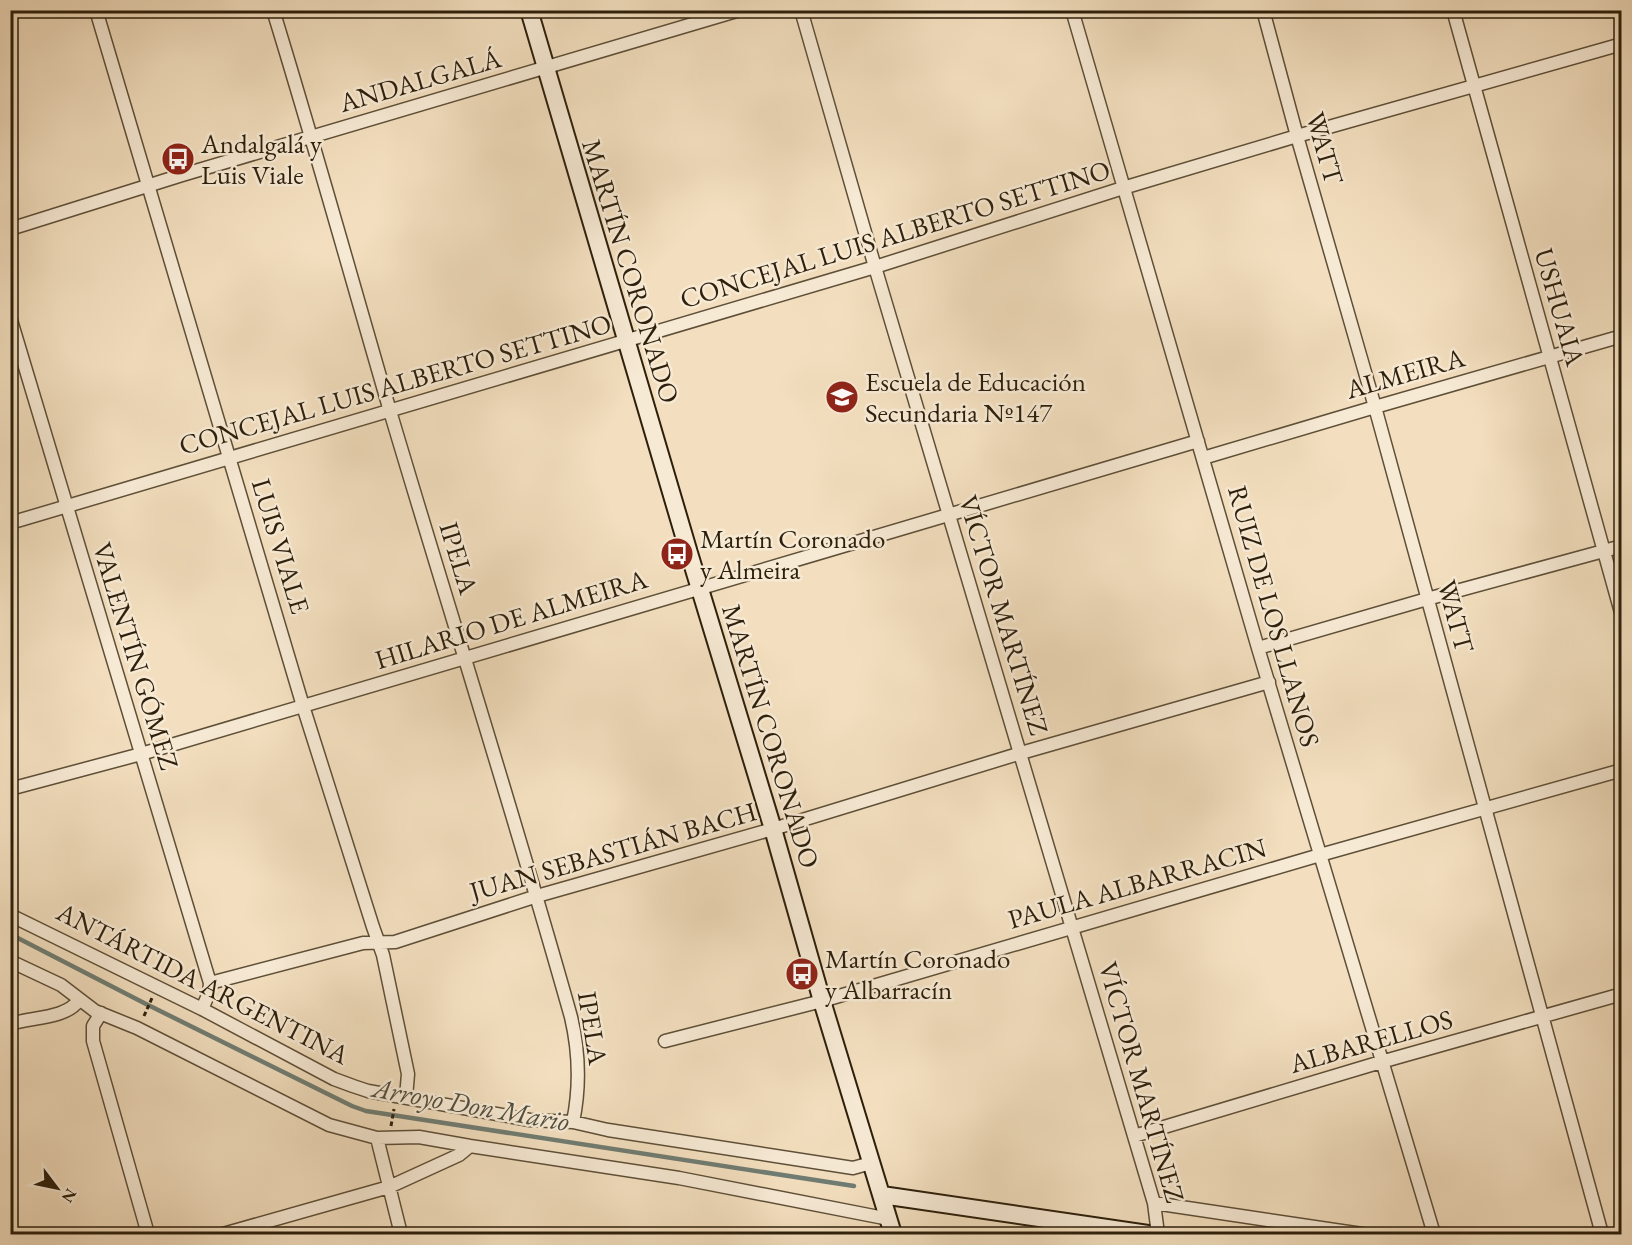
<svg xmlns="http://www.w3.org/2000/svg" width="1632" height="1245" viewBox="0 0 1632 1245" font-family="'EB Garamond',serif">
<rect width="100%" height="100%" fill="#f3dfbf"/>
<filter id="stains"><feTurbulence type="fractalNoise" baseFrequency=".00333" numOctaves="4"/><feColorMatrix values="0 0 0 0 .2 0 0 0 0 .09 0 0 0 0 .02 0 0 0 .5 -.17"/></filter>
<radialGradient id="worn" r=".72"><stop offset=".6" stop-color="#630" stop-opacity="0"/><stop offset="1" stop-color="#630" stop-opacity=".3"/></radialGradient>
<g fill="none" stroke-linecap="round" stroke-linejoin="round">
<path stroke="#707d73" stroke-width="4.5" d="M10 934 146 1004 352 1106 366 1111 854 1186"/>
<g stroke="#5e4f38" stroke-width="15">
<path id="street" d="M96 10 303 706 373 927 383 955 408 1074 406 1097
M273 10C314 143 351 277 390 411 450 613 514 814 571 1017 579 1051 580 1088 573 1122
M801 10 875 267 1154 1203 1158 1234
M1072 10 1258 648 1434 1234
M1263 10 1297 136 1375 407 1602 1234
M1453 10 1622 616
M10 229 182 175 740 10
M10 317 210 983 209 993 202 1009
M1203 458 1375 407 1622 336
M10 523 875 267 1123 188 1297 136 1622 44
M1258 648 1427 599 1622 546
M10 789 141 754 1198 441
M10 915 202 1009 334 1079 353 1086 368 1091 530 1120 573 1122 608 1130 853 1168 871 1163
M10 961 61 985 95 1011 137 1028 329 1125 377 1138 419 1137 470 1146 679 1178 889 1219
M210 983 363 943 395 942 537 896 773 829 1021 753 1269 682
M101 1013 93 1026V1041L148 1234
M10 1024C32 1017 66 1019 79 1000
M665 1041 822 1001 1320 855 1622 770
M1134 1136 1381 1062 1622 994
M377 1138 401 1234
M1154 1203 1362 1234
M223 1234 389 1187 459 1155 470 1146"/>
</g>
<g stroke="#2d1f0b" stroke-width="20">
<path id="secondary" d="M529 10 689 553 773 829 822 1001 893 1234
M882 1195 1148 1234"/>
</g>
<path stroke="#2d1f0b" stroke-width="3" stroke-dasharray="4.5 3" stroke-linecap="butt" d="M144 1016 152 998
M391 1126 394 1109"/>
<use href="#street" stroke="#f7ead5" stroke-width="12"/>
<use href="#secondary" stroke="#f7ead5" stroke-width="16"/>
</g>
<defs>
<g id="bus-disc" transform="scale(1.725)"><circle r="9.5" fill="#8f2418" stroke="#f7ead5"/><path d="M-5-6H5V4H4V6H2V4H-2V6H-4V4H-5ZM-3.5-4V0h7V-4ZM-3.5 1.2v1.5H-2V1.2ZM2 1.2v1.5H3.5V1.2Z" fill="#fff"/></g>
<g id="school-disc" transform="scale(1.725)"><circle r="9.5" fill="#8f2418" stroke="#f7ead5"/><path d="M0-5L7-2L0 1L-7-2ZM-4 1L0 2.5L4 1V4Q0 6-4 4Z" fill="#fff"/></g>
</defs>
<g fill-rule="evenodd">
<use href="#bus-disc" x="178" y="159"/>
<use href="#school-disc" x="842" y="397"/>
<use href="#bus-disc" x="677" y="554"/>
<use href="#bus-disc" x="802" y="974"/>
</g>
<g text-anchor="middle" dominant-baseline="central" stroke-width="5" stroke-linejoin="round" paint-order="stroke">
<g font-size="27" fill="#2d1f0b" stroke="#f7ead5">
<text transform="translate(420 80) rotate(-16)">ANDALGALÁ</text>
<text transform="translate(1325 148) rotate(74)">WATT</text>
<text transform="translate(895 234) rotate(-17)">CONCEJAL LUIS ALBERTO SETTINO</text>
<text transform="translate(631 271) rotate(73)">MARTÍN CORONADO</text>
<text transform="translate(1560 307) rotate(74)">USHUAIA</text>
<text transform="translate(1405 373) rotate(-16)">ALMEIRA</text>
<text transform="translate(395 384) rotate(-16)">CONCEJAL LUIS ALBERTO SETTINO</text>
<text transform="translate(281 546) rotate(73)">LUIS VIALE</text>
<text transform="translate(459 558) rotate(73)">IPELA</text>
<text transform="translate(1004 615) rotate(73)">VÍCTOR MARTÍNEZ</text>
<text transform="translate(1274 616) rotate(74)">RUIZ DE LOS LLANOS</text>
<text transform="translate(1456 616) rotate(75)">WATT</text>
<text transform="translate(511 619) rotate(-17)">HILARIO DE ALMEIRA</text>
<text transform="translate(136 656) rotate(73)">VALENTÍN GÓMEZ</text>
<text transform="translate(771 736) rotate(73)">MARTÍN CORONADO</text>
<text transform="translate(613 851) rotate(-16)">JUAN SEBASTIÁN BACH</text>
<text transform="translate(1137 883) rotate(-16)">PAULA ALBARRACIN</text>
<text transform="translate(203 983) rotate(27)">ANTÁRTIDA ARGENTINA</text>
<text transform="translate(593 1028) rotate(81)">IPELA</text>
<text transform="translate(1371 1041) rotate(-16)">ALBARELLOS</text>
<text transform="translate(1142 1082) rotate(74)">VÍCTOR MARTÍNEZ</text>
</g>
<g font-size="27" fill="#2d1f0b" stroke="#f7ead5" text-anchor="start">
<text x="201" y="143">Andalgalá y<tspan x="201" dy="31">Luis Viale</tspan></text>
<text x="865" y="381">Escuela de Educación<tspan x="865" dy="31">Secundaria Nº147</tspan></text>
<text x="700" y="538">Martín Coronado<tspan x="700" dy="31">y Almeira</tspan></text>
<text x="825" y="958">Martín Coronado<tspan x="825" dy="31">y Albarracín</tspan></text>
</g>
<g font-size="28" font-style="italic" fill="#4f4e3f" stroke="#f7ead5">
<text transform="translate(471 1104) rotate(10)">Arroyo Don Mario</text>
</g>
</g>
<rect width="1632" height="1245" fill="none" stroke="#f3dfbf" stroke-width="36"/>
<rect x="12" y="12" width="1608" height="1221" fill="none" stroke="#2d1f0b" stroke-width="3"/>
<rect x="18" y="18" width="1596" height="1209" fill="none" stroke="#2d1f0b" stroke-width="1.5"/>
<g transform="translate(57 1188) rotate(122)" stroke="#f7ead5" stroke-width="4.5" paint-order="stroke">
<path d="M0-4.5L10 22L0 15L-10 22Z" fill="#2d1f0b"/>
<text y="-9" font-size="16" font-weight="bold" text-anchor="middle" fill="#2d1f0b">N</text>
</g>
<rect width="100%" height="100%" filter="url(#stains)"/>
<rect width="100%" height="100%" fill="url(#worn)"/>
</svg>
